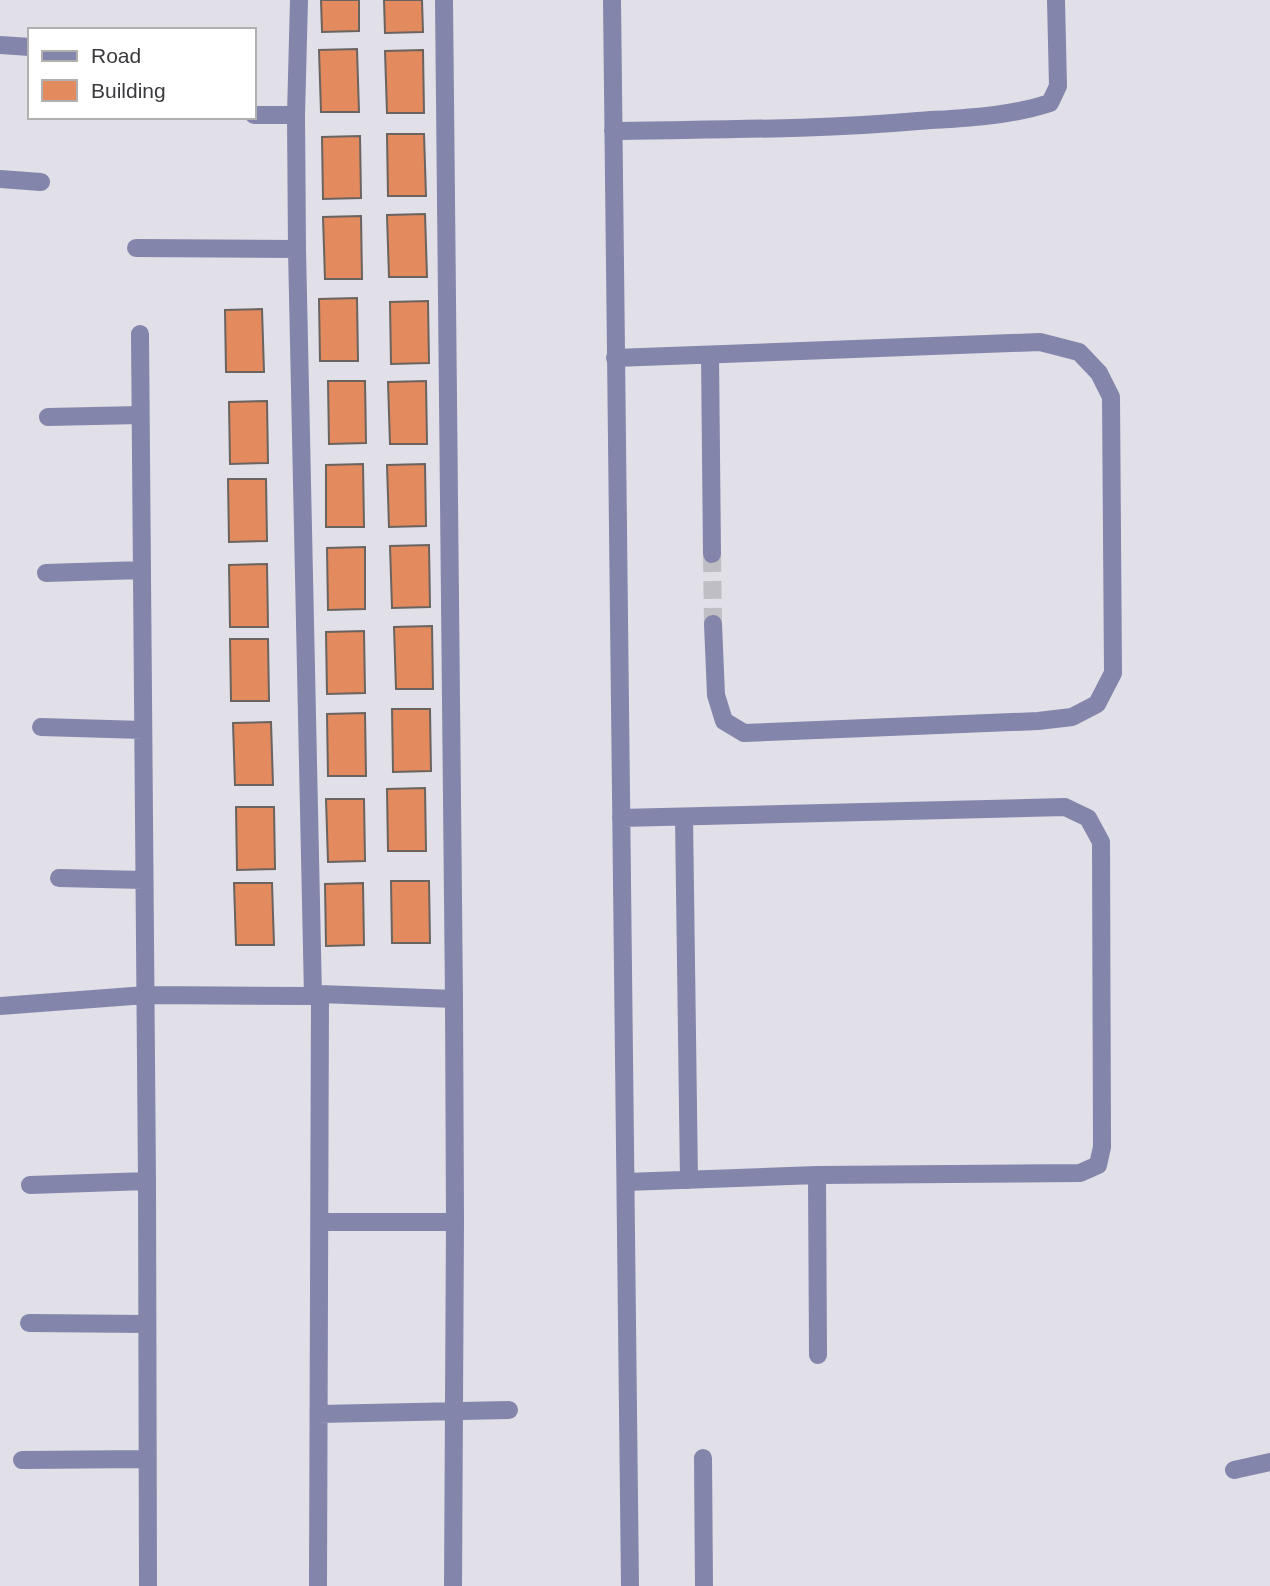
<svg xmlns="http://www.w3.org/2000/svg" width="1270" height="1586" viewBox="0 0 1270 1586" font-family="Arial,sans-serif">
<rect width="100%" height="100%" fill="#e1dfe7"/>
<path fill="#e38b5e" stroke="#6a635f" stroke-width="2" d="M321 0H359V31L322 32Z
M384 0H422L423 32 385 33Z
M357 49 359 112H321L319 50Z
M423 50 424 113H387L385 51Z
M387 134H424L426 196H388Z
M360 136 361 198 323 199 322 137Z
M425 214 427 277H389L387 215Z
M361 216 362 279H325L323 217Z
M357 298 358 361H320L319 299Z
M428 301 429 363 391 364 390 302Z
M262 309 264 372H226L225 310Z
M328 381H365L366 443 329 444Z
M426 381 427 444H390L388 382Z
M267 401 268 463 230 464 229 402Z
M363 464 364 527H326V465Z
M425 464 426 526 389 527 387 465Z
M228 479H266L267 541 229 542Z
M429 545 430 607 392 608 390 546Z
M365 547V609L328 610 327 548Z
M267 564 268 627H230L229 565Z
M432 626 433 689H396L394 627Z
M364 631 365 693 327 694 326 632Z
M230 639H268L269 701H231Z
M392 709H430L431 771 393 772Z
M365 713 366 776H328L327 714Z
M271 722 273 785H235L233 723Z
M425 788 426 851H388L387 789Z
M326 799H364L365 861 328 862Z
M236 807H274L275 869 237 870Z
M391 881H429L430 943H392Z
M234 883H272L274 945H236Z
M363 883 364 945 326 946 325 884Z"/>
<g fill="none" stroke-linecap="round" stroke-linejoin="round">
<path stroke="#c0bec5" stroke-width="18" stroke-dasharray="18 9" stroke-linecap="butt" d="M712 554 713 624"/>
<path stroke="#8385aa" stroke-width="18" d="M299 0 296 115 297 249 313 996
M444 0 454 999 455 1222 453 1586
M612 0 630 1586
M0 45 30 47
M254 115H296
M613 131C714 129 816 130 918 121 962 118 1007 117 1050 103L1058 86 1056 0
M0 179 41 182
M136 248 297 249
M140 334 147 1181 148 1586
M710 355 712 554
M615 358 1040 342 1079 352 1099 373 1111 397 1113 673 1097 704 1072 717 1038 721 744 733 724 721 716 695 713 624
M48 417 140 415
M46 573 142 570
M41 727 143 730
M684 817 689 1180
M621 818 1065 807 1088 818 1101 842 1102 1147 1098 1165 1080 1173 817 1175 626 1182
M59 878 144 880
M0 1006 146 995 313 996 320 994 454 999
M817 1175 818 1355
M30 1185 147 1181
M320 1222H455
M29 1323 147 1324
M319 1414 509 1410
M703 1458 704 1586
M22 1460 147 1459
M1234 1470 1270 1462
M318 1586 320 994"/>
</g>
<rect x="28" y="28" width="228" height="91" fill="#ffffff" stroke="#b0b0b1" stroke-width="2"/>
<rect x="42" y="51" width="35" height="10" fill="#8385aa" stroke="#b0b0b1" stroke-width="2"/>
<text x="91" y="63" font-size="21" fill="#3a393d">Road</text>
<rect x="42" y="80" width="35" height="21" fill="#e38b5e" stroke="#b0b0b1" stroke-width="2"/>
<text x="91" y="98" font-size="21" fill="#3a393d">Building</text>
</svg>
